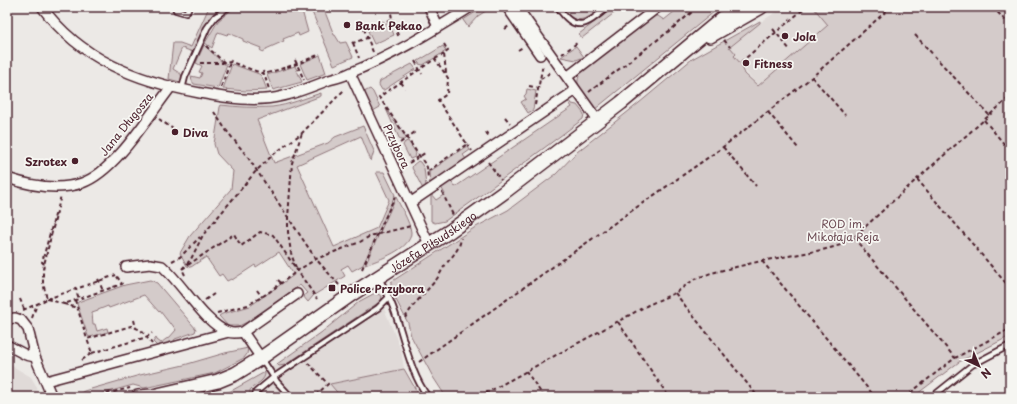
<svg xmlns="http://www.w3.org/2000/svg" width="1017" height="404" viewBox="0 0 1017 404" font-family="'Playpen Sans',sans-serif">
<rect width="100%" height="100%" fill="#ece9e6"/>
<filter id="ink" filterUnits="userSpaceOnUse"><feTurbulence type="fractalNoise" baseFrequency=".025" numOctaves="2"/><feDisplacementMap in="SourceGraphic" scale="8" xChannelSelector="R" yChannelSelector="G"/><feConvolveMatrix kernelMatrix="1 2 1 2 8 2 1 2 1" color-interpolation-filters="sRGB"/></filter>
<g filter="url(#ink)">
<path fill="#e0dad8" d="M784 7H849L758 86 727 50 759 23Z
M381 301 401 350 404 369 330 384 341 397H211L231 391 246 384 277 364 279 366 303 353Z
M7 363 31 377 37 387 38 397H7Z"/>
<path fill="#d4cbca" stroke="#8f757a" d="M209 7H223L209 18 193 52 182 48 173 69 181 74 182 78 180 82 169 79 173 43H180L191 47Z
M235 7H301L308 32 299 36 298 33 283 39 284 41 266 49V50L263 52 260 50 261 48 243 41V39L229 33 227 35 218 32 212 48 205 43 218 21Z
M313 7H323L334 35H335L340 43 346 42 353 57 334 65 312 12Z
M484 7H492L478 16 468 27 463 20Z
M560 7H604C588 19 574 28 560 7Z
M614 7H622L582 38 579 34Z
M680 7H720L594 110C584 97 571 87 582 70L652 15 658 16 664 20Z
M813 7H1010V336L959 362 913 397H446L433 377 411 336 408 323 392 292 391 287V282L474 228 508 210 556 174 577 152 639 103 692 59 760 21V23L730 47 736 54 734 56 741 64 745 74 758 86 828 25Z
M389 22 394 35 374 44 368 31Z
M204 45 224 64H227L218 88 194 84 192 81 191 76 200 78 202 73 199 72 202 66 196 63Z
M443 46 446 51 423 65 419 64 418 61Z
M576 46 584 57 576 60 561 57Z
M320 55 326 73 307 80 300 64Z
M232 64 259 74 262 77 267 90 245 91 223 89Z
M412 64 416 69 384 90H382L379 85 380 81Z
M295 66 302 82 273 90 267 75Z
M370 89 373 92 380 107 373 111 364 92Z
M527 89 536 91 533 110 528 113 521 102 526 99 524 96 526 94Z
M321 93V96L257 120 274 163 328 143 335 137 363 126 374 151 371 161 361 136 297 165 334 247 377 228 389 200 376 172H384L395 195 363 265 352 271 348 265 341 269 345 276 314 295 308 302 303 296 307 293 300 285 247 322 239 326H228L219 316 222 314 250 306 294 275 279 252 256 267 255 265 232 280 231 279 227 281 222 274 219 276 206 257 191 267 187 266 180 253 190 236 231 189 233 171 217 154 214 144 220 107 221 105C238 107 255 108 272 107 289 105 305 98 321 93Z
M569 99 572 104 577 105 584 114 583 119 477 198 445 221 435 223 431 221V194L436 200 445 194 441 187 450 180 455 187 572 107 567 100Z
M386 109 406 137 404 140H400Z
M408 141 416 153 415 157 410 159 403 145 405 142Z
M465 147H468L470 150 463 155 466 159 430 184 429 172Z
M418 161 420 162 424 168 426 186 423 189 412 168 413 165Z
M396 197C400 206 410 222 411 232 412 249 378 260 365 265Z
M150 280 157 283 196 329 195 332 175 339 173 343 157 346 153 342 156 338 157 340 161 343 166 339 169 338 176 330 171 323 170 324 160 311 159 312 144 295 109 308 108 306 98 310V311L92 313 93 324H95L97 331 107 328 108 332 90 337 88 336 77 304 78 302 125 285Z
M375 293 382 296 381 301 285 365 279 366 277 364 322 332 360 301Z
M248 348 247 354 244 358 215 373 144 388 133 385 90 397H74L84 391 140 375 184 365 225 353Z
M404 369 420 397H341L330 384Z
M265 372C266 381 255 384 250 390V397H211L231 391Z"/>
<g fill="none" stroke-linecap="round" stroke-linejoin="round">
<g stroke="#4a1f2b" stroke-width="8">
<path id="lane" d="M175 7 176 10 186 13 189 7
M558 7C576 35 587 24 608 7
M182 89 185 77 207 28 215 17 228 7
M379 279C403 315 403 363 428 397
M262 359 277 382 291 397
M255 397 256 392 274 377 378 308 389 297
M932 397 972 365 1010 345"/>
</g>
<g stroke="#4a1f2b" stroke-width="12">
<path id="street" d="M42 7C81 60 137 81 200 93 227 98 256 103 283 96 299 92 314 86 329 80 337 78 345 76 352 72 394 55 432 31 471 7
M429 7 438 27
M507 7 540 55
M517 7 598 121
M350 73 429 244
M567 77 658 7
M7 178C31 186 58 191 82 183 116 171 149 115 171 87
M410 203 576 90
M126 267 150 264 162 266C182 283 205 324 228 332 233 334 238 333 243 332L297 294
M7 319 15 318 21 320 28 329 35 357 52 397
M243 332 261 358
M7 345 26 355 35 357
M46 381 229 332"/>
</g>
<g stroke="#4a1f2b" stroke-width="16">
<g id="secondary">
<path d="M710 36 761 7"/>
<path id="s1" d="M138 397 153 396 218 381 235 374 261 358 352 294 450 231 503 193 621 103 736 7"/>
</g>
</g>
<path stroke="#4a1f2b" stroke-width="2" stroke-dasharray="4 3" stroke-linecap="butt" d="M993 7 1010 26
M392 19 399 38
M505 29 509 26
M773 29 790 50
M915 35 989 115
M724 40 730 47
M352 42 353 43 367 38
M353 43 359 58
M444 44 448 51 444 54 446 73
M206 46 225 63 231 62 264 74 297 64 320 54
M518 50 523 47
M373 52 364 29 392 19 390 7
M562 54 577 43
M435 59 444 54
M295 60 304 80
M415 61 422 74
M741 62 806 7
M200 63H223
M263 71 269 89
M812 77 845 115
M541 79 551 72
M401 82 405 88
M529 86 539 88
M221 87 231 60
M589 92 673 28 698 7
M535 105 543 64
M214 112 226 130 247 156 316 259 339 285
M768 112 798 148
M505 117 510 123
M159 119 173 129
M984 120 1010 151
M486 132 489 137
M400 143 415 132
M467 144 472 151
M723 147 756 186
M488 162 501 180
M409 163 425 153
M428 171 467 144 438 100 447 94 448 78 435 59 379 97 427 167 428 179
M917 179 1010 288
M442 192 453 215
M854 238 955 358
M172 261 180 257 200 237
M762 261 875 397
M44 264 42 262 55 215 56 214
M296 268 291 253 288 232V218L292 163 302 133
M182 269 191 259 203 235 256 171 274 154 302 133 345 89
M362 269 395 196
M185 275 182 269 234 234 241 246 260 232 273 235 317 299
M98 279 103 291
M278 280 281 283
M75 287 79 299
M257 290 262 297
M675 293 758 397
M20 299 24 309
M47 299 64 304 122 284 116 275
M47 299 116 275
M75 300 87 339 131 326 141 330 152 344
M205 300 214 294
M64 304 74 307 77 309
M23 310 37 304
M217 313 248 305 268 293 297 271 316 259 360 242 370 236 411 226
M32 318 37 304 47 299 43 283V269L61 195
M405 318C414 303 425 293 436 280 440 275 442 269 446 264 453 255 460 249 461 238
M134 320 136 328
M618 322 669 397
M92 353 147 337 152 333
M82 360 92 353 87 339
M419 362 637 207 719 150 812 77 891 7
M308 363 328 384 314 397
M526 371 544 397
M93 397 130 388
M479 397 648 305 675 293 695 279 711 273 761 261 822 250 841 245 854 237 917 179 1010 97
M905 397 955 358 1010 329"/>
<use href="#lane" stroke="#f6f6f2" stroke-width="4.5"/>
<use href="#street" stroke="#f6f6f2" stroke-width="9"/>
<use href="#secondary" stroke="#f6f6f2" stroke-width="13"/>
</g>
</g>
<g fill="#4a1f2b" stroke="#f6f6f2" stroke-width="1.5">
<circle cx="347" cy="25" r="4"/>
<circle cx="785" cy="36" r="4"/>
<circle cx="746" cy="63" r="4"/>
<circle cx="175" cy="132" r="4"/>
<circle cx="75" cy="161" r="4"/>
<rect x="328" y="284" width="8" height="8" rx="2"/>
</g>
<g text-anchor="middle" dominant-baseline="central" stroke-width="3.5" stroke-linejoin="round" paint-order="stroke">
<g font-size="11" font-weight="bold" fill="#4a1f2b" stroke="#f6f6f2" text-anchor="start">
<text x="355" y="25">Bank Pekao</text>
<text x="793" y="36">Jola</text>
<text x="754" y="63">Fitness</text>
<text x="183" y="132">Diva</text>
<text x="67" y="161" text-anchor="end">Szrotex</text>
<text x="340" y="288">Police Przybora</text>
</g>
<g font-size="11" fill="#4a1f2b" stroke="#f6f6f2">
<text transform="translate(126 124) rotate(-51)">Jana Długosza</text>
<text transform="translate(397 146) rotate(65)">Przybora</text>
<text stroke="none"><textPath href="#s1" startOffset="338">Józefa Piłsudskiego</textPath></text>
</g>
<g font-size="11" fill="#6c4a53" stroke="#f6f6f2">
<text x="843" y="223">ROD im.<tspan x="843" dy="13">Mikołaja Reja</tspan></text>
</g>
</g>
<rect width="1017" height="404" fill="none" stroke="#f6f6f2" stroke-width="24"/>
<rect x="12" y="12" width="993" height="380" fill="none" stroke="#4a1f2b" stroke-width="1.5" filter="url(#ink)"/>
<g transform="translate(979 366) rotate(136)" stroke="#f6f6f2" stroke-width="3" paint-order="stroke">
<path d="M0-3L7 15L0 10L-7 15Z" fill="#4a1f2b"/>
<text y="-6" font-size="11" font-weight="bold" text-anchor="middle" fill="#4a1f2b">N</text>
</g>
</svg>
